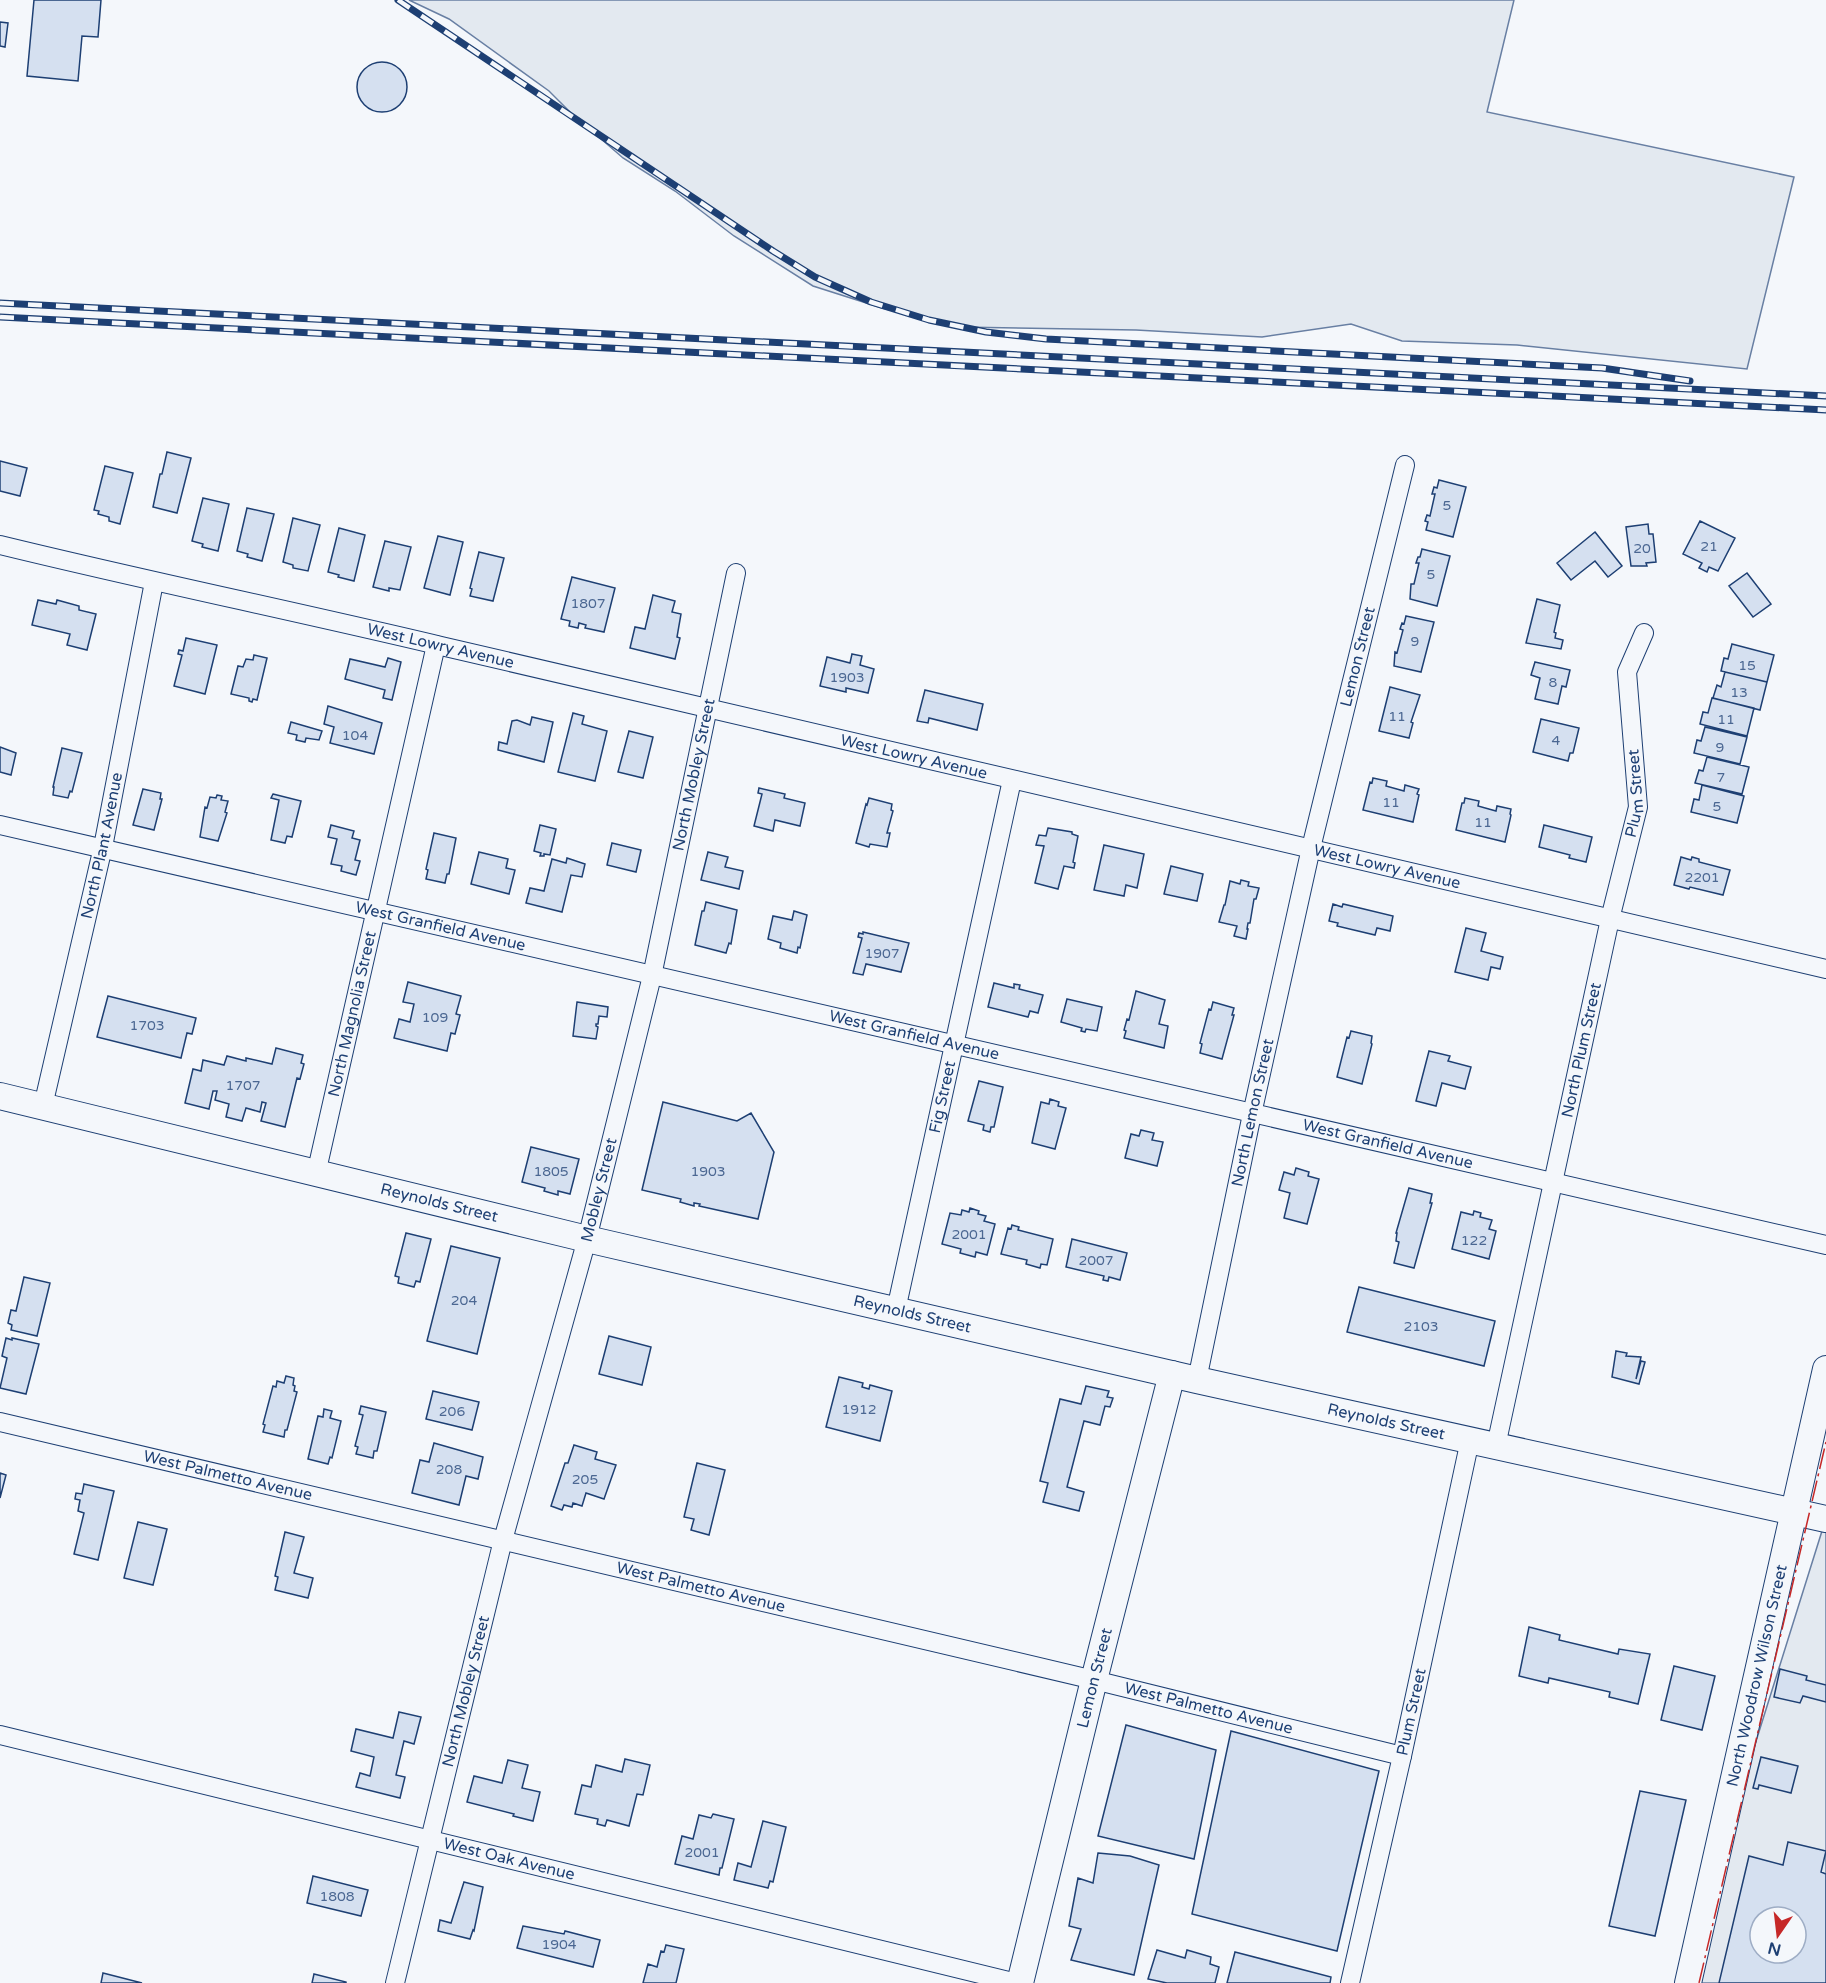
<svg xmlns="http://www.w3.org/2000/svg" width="1826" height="1983" viewBox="0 0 1826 1983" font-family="'Varela Round',sans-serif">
<rect width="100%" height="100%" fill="#f4f7fb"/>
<path fill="#e3e9f0" stroke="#687fa3" stroke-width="1.5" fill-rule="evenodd" d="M409 0H1514L1487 112 1794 177 1747 369 1517 345 1402 341 1351 324 1262 337 1136 330 958 327 882 308 813 286 734 236 675 191 623 158 570 112 549 91 449 19Z
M1822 1531 1826 1532V1983H1699L1747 1770ZM1760 1917H1796V1953H1760Z"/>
<path fill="#d5e0f0" stroke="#1d3f73" stroke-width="1.5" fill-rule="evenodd" d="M34 0H101L98 37 82 36 78 81 27 76Z
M0 22 8 23 5 47 0 46Z
M357 87a25 25 0 1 1 50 0a25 25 0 1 1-50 0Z
M167 452 191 458 177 513 153 507 160 474H162Z
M0 461 27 468 20 496 0 491Z
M105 466 133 473 120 524 109 521V517L98 514 99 511 94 510Z
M1439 480 1466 487 1453 537 1426 530 1428 522 1425 521 1427 515 1430 516 1435 494H1432L1434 487 1437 488Z
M203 498 229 504 218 551 202 547 203 544 192 541Z
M247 508 274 514 262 561 247 557 248 554 237 551Z
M293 518 320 525 308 571 293 568V565L283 562Z
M1700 521 1735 538 1718 571 1709 567 1707 572 1699 568 1702 563 1683 554Z
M1648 524 1649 534H1653L1656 562 1646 563 1647 566H1631L1626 527Z
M339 528 365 535 354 581 338 577 339 575 328 572Z
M1595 532 1622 566 1608 577 1595 561 1571 580 1557 563Z
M438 536 463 542 450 595 424 588Z
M385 541 411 547 400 590 389 588V591L373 587Z
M1422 549 1450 556 1437 606 1410 599 1411 584H1414L1419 563H1416L1418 557H1420Z
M479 552 504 558 493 601 470 596 472 589 470 588Z
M1747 573 1771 604 1753 617 1729 586Z
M572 577 615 588 604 632 585 628 586 625 579 623 578 628 569 626 570 621 561 619Z
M653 595 675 601 672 612 681 614 677 637 680 638 675 659 630 648 635 627 645 629Z
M1537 599 1560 605 1554 632 1556 633 1555 638 1563 640 1561 649 1526 643Z
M38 600 56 604 57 600 79 606V610L96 614 87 650 67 645 70 634 32 625Z
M1406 616 1434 622 1421 672 1394 666 1395 652 1397 653 1403 630 1400 629 1402 623 1404 624Z
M186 638 217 645 205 694 174 686 182 655 178 654 179 650 183 651Z
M1732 644 1774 655 1767 682 1721 671 1724 658 1728 659Z
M852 654 862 656 860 665 874 669 868 693 846 688V692L820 686 827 657 850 663Z
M254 655 267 658 257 700 253 699 252 702 249 701V698L231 694 238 666 243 667 246 659 253 660Z
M388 658 401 662 392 700 383 698 385 690 345 679 350 659 385 667Z
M1535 662 1570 670 1566 687 1562 686 1558 704 1535 699 1540 678 1531 675Z
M1725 672 1767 682 1760 710 1713 698 1717 685 1721 687Z
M1390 687 1420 695 1411 722 1413 723 1409 738 1379 731Z
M925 690 983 704 977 730 929 718 928 723 917 721Z
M1712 698 1754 708 1747 736 1700 724 1703 712 1708 713Z
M328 706 382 723 374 754 330 743 334 727 324 724Z
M573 713 584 716 582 724 607 731 595 781 558 772Z
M532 717 553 722 544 762 498 750 499 742 507 744 512 721 517 720 530 725Z
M1541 719 1579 728 1573 753H1570L1568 761 1533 752Z
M291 722 322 731 319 740 306 738 305 742 296 740 297 735 288 733Z
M1705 727 1747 737 1740 764 1694 753 1697 740 1701 741Z
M629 731 653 737 643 778 618 772Z
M0 747 16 753 11 775 0 772Z
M62 748 82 753 72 792 70 791 68 798 53 795 54 787H53Z
M1707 757 1749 767 1742 794 1695 783 1699 770 1703 771Z
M1373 778 1387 781 1386 786 1404 791 1405 785 1419 789 1417 794 1419 795 1413 822 1363 810 1370 782 1372 783Z
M1702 785 1744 796 1737 823 1691 812 1694 799 1699 800Z
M759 788 785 794 784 798 805 803 800 826 775 820 773 831 754 826 762 794 758 793Z
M143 789 161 793 160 799H162L154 830 133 825Z
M273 794 301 801 292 837 287 836 285 843 271 840 279 800 271 798Z
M217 795 222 796 221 800 228 801 225 812 227 813 218 841 200 837 205 807 207 808 210 797 216 798Z
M869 798 892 804 891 810 893 811 887 833H890L887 847 870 844 869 847 856 843 866 804 867 805Z
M1465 798 1479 801 1478 806 1496 811 1497 806 1511 809 1510 814 1511 815 1505 842 1456 830 1462 803H1464Z
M331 825 354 831 352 838 360 840 355 860 360 861 356 875 341 871 342 866 331 864 337 839 328 837Z
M540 825 556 829 550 855 544 854V856H540L541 853 534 851Z
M1544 825 1592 837 1586 862 1569 858 1570 855 1539 847Z
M1048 828 1072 832V834L1078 836 1073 862 1075 863 1074 868 1064 866 1058 889 1035 883 1044 846 1036 845 1039 835 1046 836Z
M434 833 456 838 449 874H447L445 883 426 879 428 870 426 869Z
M612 843 641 850 636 872 607 865Z
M1104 845 1144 854 1137 888 1126 885 1124 896 1094 890Z
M479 852 508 859 506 868 515 870 509 894 471 884Z
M708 852 728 857 725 867 743 871 739 889 701 880Z
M1681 857 1691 860 1692 857 1699 859V862L1730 870 1723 895 1690 887 1689 889 1674 885Z
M567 858 585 864 582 877 571 875 562 912 526 903 530 888 544 891 552 859 566 863Z
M1171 866 1203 874 1197 901 1164 894Z
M1241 880 1249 882 1248 886 1259 888 1256 899H1254L1250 923H1248L1247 929H1248L1246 939 1234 936 1237 926 1219 922 1224 905H1225L1230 881 1240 884Z
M706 902 737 910 731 944 729 943 726 953 695 945 702 911H704Z
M1333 904 1342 907 1343 904 1393 916 1390 931 1377 928 1375 935 1337 926 1338 923 1329 921Z
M794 911 807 915 800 948 798 947 797 953 780 948 781 943 768 939 773 916 792 920Z
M1466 928 1486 933 1481 951 1503 957 1500 969 1491 967 1488 980 1455 972Z
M863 932 909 943 901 972 866 964 863 975 853 973 862 938 858 937 859 933 863 934Z
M408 982 461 996 456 1014 460 1015 455 1034 451 1033 447 1051 394 1038 399 1019 410 1022 414 1004 403 1002Z
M994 983 1014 988V984L1020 985 1019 989 1043 995 1038 1013 1030 1011 1028 1017 988 1007Z
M1136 991 1165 1000 1159 1024 1168 1026 1164 1048 1124 1038 1126 1031 1124 1030 1127 1019 1129 1020Z
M108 996 196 1018 192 1034 187 1033 181 1058 97 1037Z
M1067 999 1102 1007 1097 1031 1086 1029 1085 1032 1081 1031 1082 1028 1061 1022Z
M577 1002 608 1007 607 1017 599 1016 598 1024H596V1026L598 1027 596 1039 573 1036Z
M1213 1002 1234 1008 1232 1015H1234L1222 1059 1200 1053 1202 1044 1200 1043 1209 1009 1211 1010Z
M1351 1031 1372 1036 1371 1043 1372 1044 1362 1084 1337 1077 1347 1037 1349 1038Z
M276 1048 303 1055 301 1063 304 1064 300 1079 297 1078 285 1127 261 1121 266 1103 262 1102 260 1112 246 1108 242 1121 226 1117 229 1104 215 1100 217 1091H213L209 1109 185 1103 193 1069 201 1071 203 1060 224 1065 227 1056 246 1061V1058L272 1064Z
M1429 1051 1450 1056 1448 1061 1471 1067 1465 1089 1442 1083 1436 1106 1416 1101Z
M979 1081 1003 1087 994 1127H991L990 1132 983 1130 984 1125 968 1121Z
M1050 1099 1059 1102 1058 1106 1066 1108 1055 1149 1032 1143 1041 1102 1049 1104Z
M663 1102 737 1121 751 1113 774 1152 758 1219 699 1206 700 1204 694 1203V1206L680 1202 681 1199 642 1190Z
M1141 1130 1154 1133 1152 1140 1163 1142 1157 1166 1125 1158 1131 1134 1139 1136Z
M531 1147 579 1159 570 1194 558 1191V1195L544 1191 545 1188 522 1182Z
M1296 1168 1309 1172 1308 1176 1319 1179 1307 1224 1284 1218 1290 1193 1279 1190 1284 1172 1294 1175Z
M1409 1188 1432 1194 1430 1203H1432L1414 1268 1394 1263 1399 1242 1396 1241 1397 1233H1396Z
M970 1208 979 1211 978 1214 986 1216 984 1221 995 1224 987 1255 976 1252 975 1257 960 1253 961 1249 942 1244 950 1213 961 1215 962 1210 969 1212Z
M1474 1211 1481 1213 1480 1217 1492 1220 1489 1229 1496 1231 1489 1259 1452 1249 1461 1212 1473 1215Z
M1012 1225 1019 1227 1018 1230 1053 1239 1047 1265 1041 1264 1040 1268 1026 1264 1027 1260 1001 1254 1008 1228 1011 1229Z
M406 1233 431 1239 420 1282 416 1281 414 1287 398 1283 399 1277 395 1276Z
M1072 1239 1127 1253 1120 1280 1109 1277 1108 1281 1103 1280 1104 1276 1066 1267Z
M451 1246 500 1258 477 1354 427 1341Z
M24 1277 50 1283 37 1336 11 1330 12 1325 8 1323 11 1310 16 1311Z
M1359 1287 1495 1321 1484 1366 1347 1332Z
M609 1336 651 1347 642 1385 599 1374Z
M6 1338 12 1340V1338L39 1344 26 1394 0 1388 7 1358 2 1356Z
M1616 1351 1627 1353 1626 1356 1641 1357 1636 1379 1641 1361 1645 1362 1639 1384 1612 1377Z
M286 1376 294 1378 293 1385 295 1386 294 1391 297 1392 287 1430H285L284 1437 263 1432 265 1425 263 1424 273 1386 276 1387 277 1381 284 1383Z
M839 1377 863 1383 862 1387 869 1389 870 1385 892 1391 880 1441 826 1427Z
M1086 1386 1109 1391 1107 1397 1113 1398 1110 1407 1105 1406 1100 1425 1084 1421 1067 1487 1084 1492 1079 1511 1043 1502 1048 1483 1040 1481 1060 1399 1081 1404Z
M433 1391 479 1402 472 1430 426 1419Z
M361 1406 386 1412 377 1451H374L373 1458 356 1454 358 1447 355 1446 363 1415 359 1414Z
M324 1409 332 1411 330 1418 341 1421 332 1458 330 1457 328 1464 308 1459 318 1416 323 1417Z
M434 1443 483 1457 478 1479 466 1476 459 1505 412 1493 420 1460 429 1462Z
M574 1445 597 1452 595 1459 616 1465 604 1499 586 1493 582 1506 573 1503 572 1507 564 1505 562 1510 551 1506 565 1463H568Z
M697 1463 725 1470 709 1535 691 1530 694 1519 684 1517Z
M0 1473 6 1475 0 1498Z
M84 1484 114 1491 98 1560 74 1554 84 1513 78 1511 80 1500 75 1499 76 1493 82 1494Z
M138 1522 167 1529 153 1585 124 1578Z
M285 1532 304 1537 294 1573 313 1578 308 1598 275 1590 278 1577 275 1576Z
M1529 1627 1560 1635 1559 1640 1618 1654 1619 1649 1650 1654 1638 1704 1609 1697 1610 1692 1549 1678 1548 1683 1519 1676Z
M1674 1666 1715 1676 1702 1730 1661 1720Z
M1780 1669 1807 1676 1806 1680 1826 1685V1702L1803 1696 1800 1703 1774 1697Z
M399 1712 421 1717 414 1744 404 1741 396 1775 405 1777 400 1798 356 1787 360 1773 370 1776 374 1757 351 1751 356 1729 393 1738Z
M1126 1725 1216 1750 1194 1859 1098 1836Z
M1231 1731 1379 1771 1337 1951 1192 1914Z
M1761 1757 1798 1766 1791 1793 1759 1785 1758 1789 1753 1788Z
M625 1759 650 1765 643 1795 637 1794 629 1826 607 1820 605 1826 597 1824 598 1819 575 1814 582 1785 591 1787 596 1765 622 1772Z
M508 1760 528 1765 522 1788 540 1792 533 1821 513 1816 514 1814 467 1802 474 1776 502 1783Z
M1640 1791 1686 1800 1655 1936 1609 1926Z
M713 1814 734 1819 722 1868H720L719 1875 675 1864 682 1836 693 1839 699 1815 711 1818Z
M763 1821 786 1827 773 1882 770 1881 768 1888 734 1880 738 1863 751 1867Z
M1788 1842 1826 1851 1821 1872 1826 1874V1983H1719L1749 1856 1783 1865ZM1760 1917H1796V1953H1760Z
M1098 1853 1130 1856 1159 1865 1134 1975 1071 1960 1081 1929 1069 1926 1078 1878 1093 1883Z
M313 1876 368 1890 361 1916 307 1903Z
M464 1882 483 1887 474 1931 473 1930 470 1939 438 1931 440 1920 451 1923Z
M523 1926 564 1934 565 1931 600 1940 593 1967 517 1948Z
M666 1945 684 1949 676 1983H643L648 1964 657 1967 661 1951 664 1952Z
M1157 1950 1185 1958 1187 1950 1211 1957 1210 1964 1219 1967 1215 1983H1167L1148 1979Z
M1235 1952 1331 1977 1330 1983H1227Z
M103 1973 142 1983H101Z
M314 1974 346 1982V1983H312Z"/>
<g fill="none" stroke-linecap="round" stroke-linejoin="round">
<g stroke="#1d3f73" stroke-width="20">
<g id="street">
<path id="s1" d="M0 545C147 581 294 611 441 646 902 755 1364 861 1826 969"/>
<path id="s2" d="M0 825 1826 1245"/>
<path id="s3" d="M43 1106 103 847 154 582"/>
<path id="s4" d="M316 1174 436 645"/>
<path id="s5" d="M896 1310 1012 780"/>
<path id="s6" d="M1197 1380 1252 1114 1311 848 1405 465"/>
<path id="s7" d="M0 1422 1094 1680 1402 1756"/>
<path id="s8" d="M1496 1446 1610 919 1638 807 1627 672 1644 633"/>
<path id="s9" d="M0 1735 1017 1983"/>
<path id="s10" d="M395 1983 503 1540 587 1239 652 976 736 573"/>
<path id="s11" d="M1350 1983 1402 1756 1470 1440"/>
</g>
</g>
<g stroke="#1d3f73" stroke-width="28">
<g id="secondary">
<path id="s12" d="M0 1096 587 1239 1197 1380 1826 1519"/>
<path id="s13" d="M1020 1983 1094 1680 1172 1374"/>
<path id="s14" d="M1688 1983 1826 1369"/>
</g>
</g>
<use href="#street" stroke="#f4f7fb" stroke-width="18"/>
<use href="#secondary" stroke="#f4f7fb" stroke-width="26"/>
<g stroke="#1d3f73" stroke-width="7">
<path id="rail" d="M398 0 773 251 815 277 871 302 929 320 986 332 1046 339 1602 368 1690 381
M0 303 1826 396
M0 317 1826 410"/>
</g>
<use href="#rail" stroke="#f4f7fb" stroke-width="4.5" stroke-dasharray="14" stroke-linecap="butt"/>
<path stroke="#c62828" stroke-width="1.5" stroke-dasharray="21 4.5 3 4.5" stroke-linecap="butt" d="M1699 1983 1826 1442"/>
</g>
<g text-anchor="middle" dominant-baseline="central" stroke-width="4.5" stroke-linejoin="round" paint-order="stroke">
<g font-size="14" fill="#4b6792">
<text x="1447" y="505">5</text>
<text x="1709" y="546">21</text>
<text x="1642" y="548">20</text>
<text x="1431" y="574">5</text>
<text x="588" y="603">1807</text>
<text x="1415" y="641">9</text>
<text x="1747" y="665">15</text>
<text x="847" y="677">1903</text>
<text x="1553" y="682">8</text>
<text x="1739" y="692">13</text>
<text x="1397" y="716">11</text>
<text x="1726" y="719">11</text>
<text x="355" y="735">104</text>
<text x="1556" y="740">4</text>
<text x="1720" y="747">9</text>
<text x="1721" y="777">7</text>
<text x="1391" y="802">11</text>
<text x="1717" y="806">5</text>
<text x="1483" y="822">11</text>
<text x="1702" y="877">2201</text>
<text x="882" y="953">1907</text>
<text x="435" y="1017">109</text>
<text x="147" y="1025">1703</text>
<text x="243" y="1085">1707</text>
<text x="551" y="1171">1805</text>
<text x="708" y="1171">1903</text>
<text x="969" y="1234">2001</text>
<text x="1474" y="1240">122</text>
<text x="1096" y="1260">2007</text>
<text x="464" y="1300">204</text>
<text x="1421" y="1326">2103</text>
<text x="859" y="1409">1912</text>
<text x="452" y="1411">206</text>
<text x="449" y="1469">208</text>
<text x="585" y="1479">205</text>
<text x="702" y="1852">2001</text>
<text x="337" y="1896">1808</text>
<text x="559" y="1944">1904</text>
</g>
<g font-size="16" fill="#1d3f73" stroke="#f4f7fb">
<text stroke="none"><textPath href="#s1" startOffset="452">West Lowry Avenue</textPath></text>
<text stroke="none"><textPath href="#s6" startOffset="741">Lemon Street</textPath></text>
<text stroke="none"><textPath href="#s1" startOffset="938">West Lowry Avenue</textPath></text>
<text stroke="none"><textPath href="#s10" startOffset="1245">North Mobley Street</textPath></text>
<text stroke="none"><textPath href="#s8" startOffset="668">Plum Street</textPath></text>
<text stroke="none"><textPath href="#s3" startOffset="267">North Plant Avenue</textPath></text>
<text stroke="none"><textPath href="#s1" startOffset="1424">West Lowry Avenue</textPath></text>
<text stroke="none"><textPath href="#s2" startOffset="452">West Granfield Avenue</textPath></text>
<text stroke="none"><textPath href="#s4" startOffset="164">North Magnolia Street</textPath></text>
<text stroke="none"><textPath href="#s2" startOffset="938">West Granfield Avenue</textPath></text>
<text stroke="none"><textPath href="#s8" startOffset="405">North Plum Street</textPath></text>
<text stroke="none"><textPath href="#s5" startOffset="218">Fig Street</textPath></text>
<text stroke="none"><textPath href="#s6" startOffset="273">North Lemon Street</textPath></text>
<text stroke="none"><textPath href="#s2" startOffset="1424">West Granfield Avenue</textPath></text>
<text stroke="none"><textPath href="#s10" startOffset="819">Mobley Street</textPath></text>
<text stroke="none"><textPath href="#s12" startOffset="452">Reynolds Street</textPath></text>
<text stroke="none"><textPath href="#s12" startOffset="938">Reynolds Street</textPath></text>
<text stroke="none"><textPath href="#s12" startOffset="1424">Reynolds Street</textPath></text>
<text stroke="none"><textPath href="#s7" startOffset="234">West Palmetto Avenue</textPath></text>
<text stroke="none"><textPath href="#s7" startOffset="720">West Palmetto Avenue</textPath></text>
<text stroke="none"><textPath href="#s14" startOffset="315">North Woodrow Wilson Street</textPath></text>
<text stroke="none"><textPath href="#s13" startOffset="314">Lemon Street</textPath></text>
<text stroke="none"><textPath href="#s10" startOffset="300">North Mobley Street</textPath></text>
<text stroke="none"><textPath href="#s7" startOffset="1242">West Palmetto Avenue</textPath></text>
<text stroke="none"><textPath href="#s11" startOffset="278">Plum Street</textPath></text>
<text stroke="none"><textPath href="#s9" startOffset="524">West Oak Avenue</textPath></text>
</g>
</g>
<g transform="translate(1778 1935) rotate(194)"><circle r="28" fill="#f4f7fb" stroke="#9eadc5" stroke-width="1.5"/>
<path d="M0-4.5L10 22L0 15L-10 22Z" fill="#c62828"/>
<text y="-9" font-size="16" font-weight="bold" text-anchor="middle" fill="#1d3f73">N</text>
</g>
</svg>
